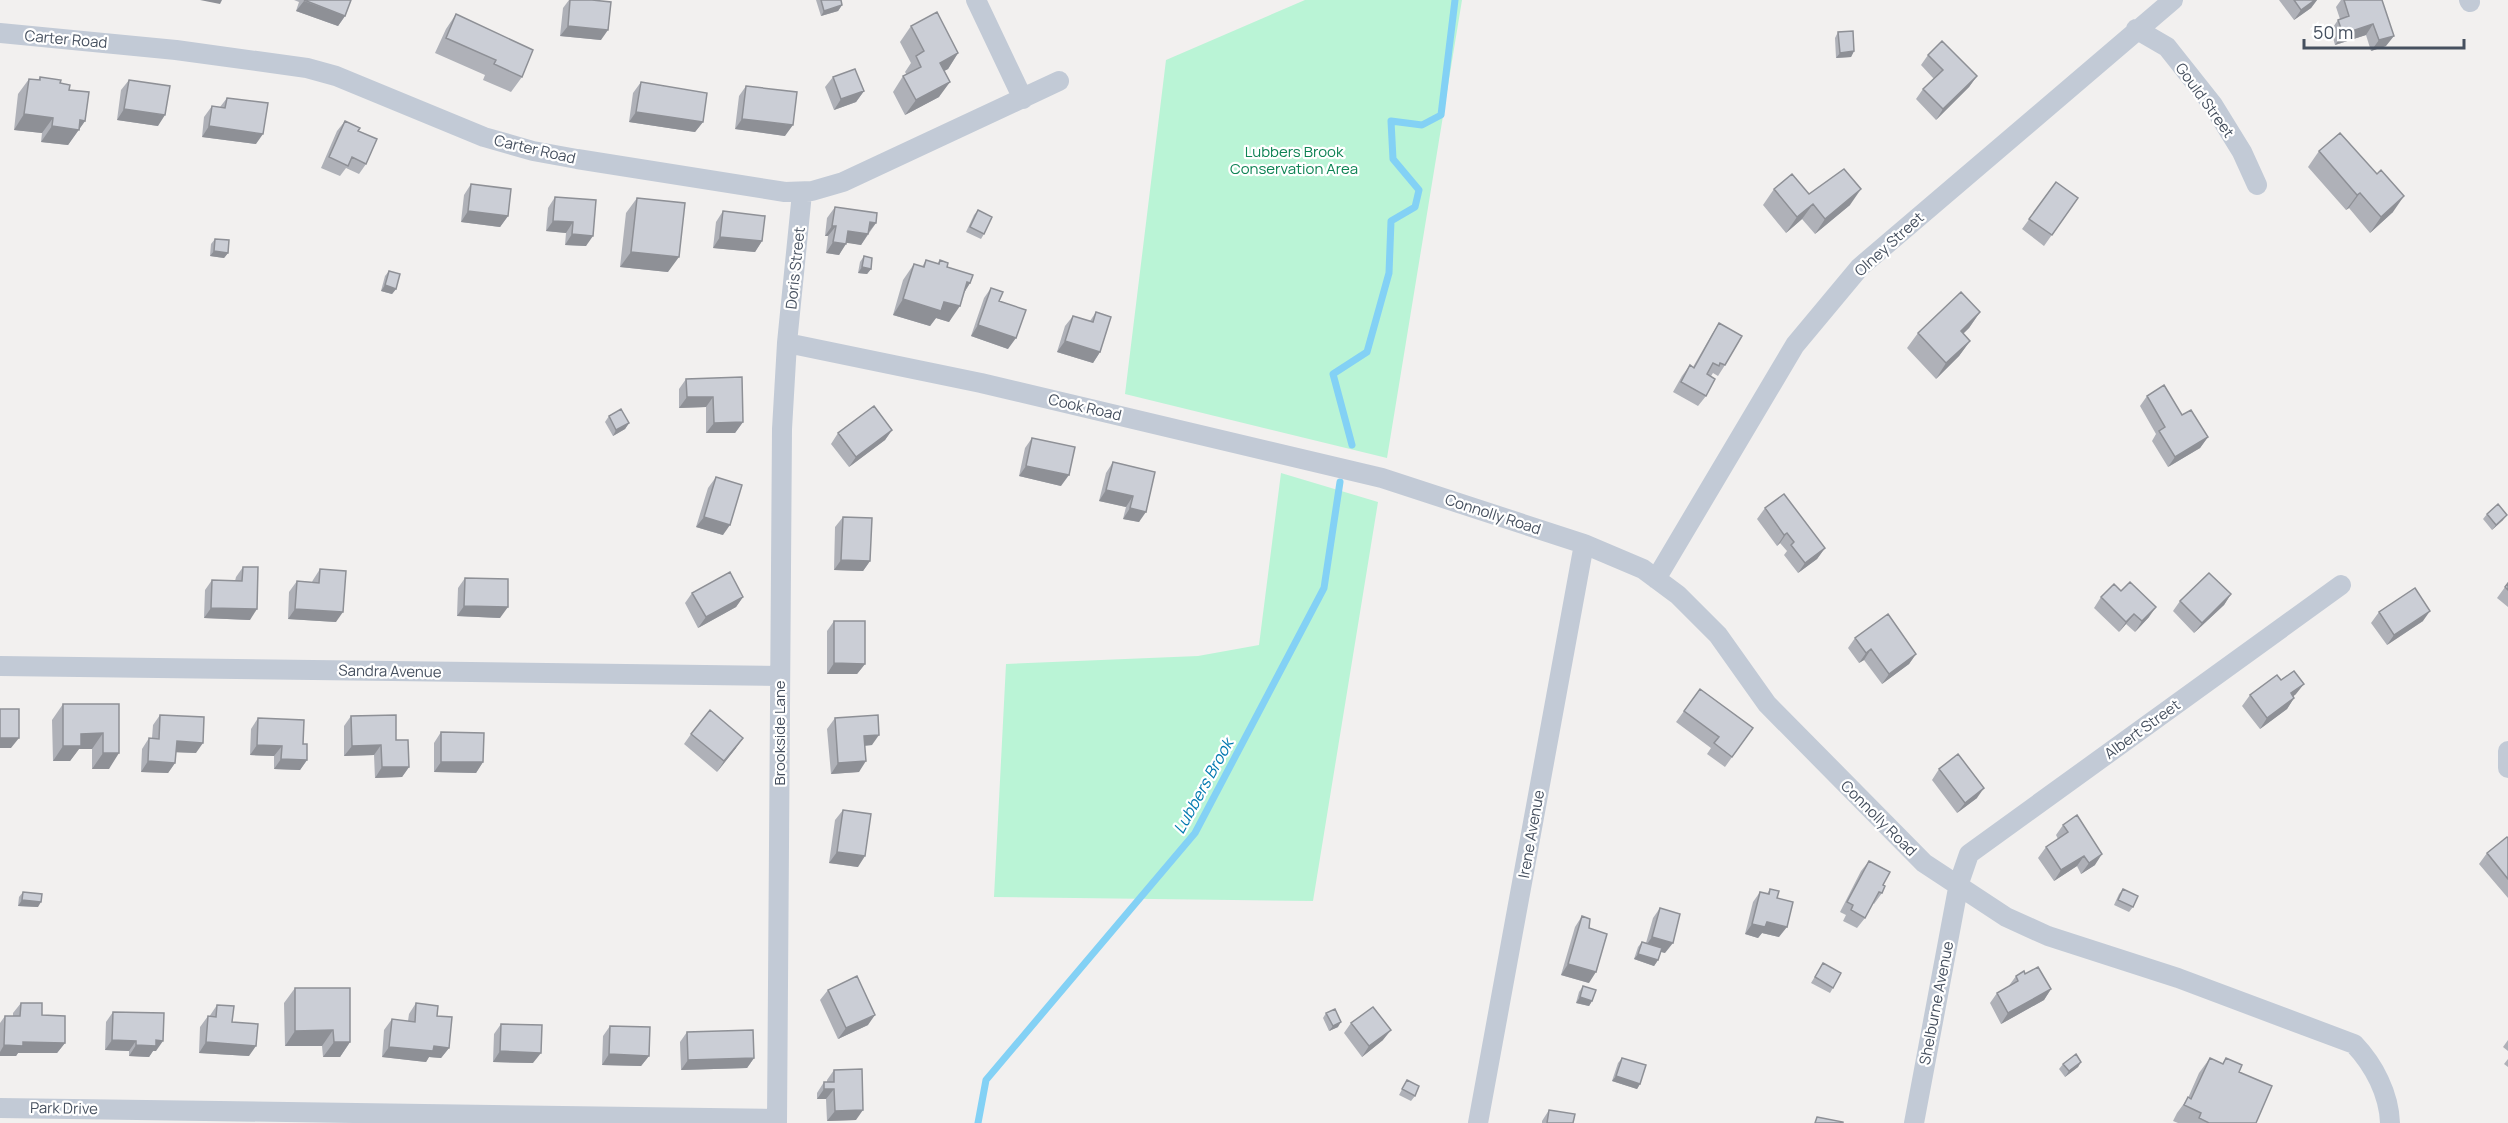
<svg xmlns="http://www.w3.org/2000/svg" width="2508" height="1123" viewBox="0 0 2508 1123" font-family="Manrope,sans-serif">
<rect width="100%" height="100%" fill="#f2f0ef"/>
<path fill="#baf4d6" d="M1305 0H1462L1387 458 1125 394 1166 60Z
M1281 473 1378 502 1313 901 994 897 1006 664 1198 656 1259 645Z"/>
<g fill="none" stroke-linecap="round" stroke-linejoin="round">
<path stroke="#83d1f5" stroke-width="7" d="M1352 445 1333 374 1367 352 1389 273 1391 221 1415 207 1419 190 1393 159 1391 121 1422 125 1441 115 1455 0
M978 1123 986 1080 1195 833 1324 588 1340 482"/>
<path stroke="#c2cad6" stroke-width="20" d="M976 0 1023 99
M2469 0 2470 2
M2136 29 2167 47 2213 105 2242 152 2257 185
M0 33 176 50 307 68 336 76 484 137 533 151 577 159 785 192 812 191 843 182 1059 81
M787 343 981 383 1382 478 1584 544 1643 569 1678 595 1718 635 1767 704 1924 863 2006 917 2048 936 2178 978 2354 1044C2374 1065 2389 1094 2390 1123
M1656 579 1795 345 1860 267 2173 0
M0 666 780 676
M2508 751V768
M0 1108 777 1119
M777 1123 782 429 787 343 802 193
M1478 1123 1584 544
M1914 1123 1959 883 1969 854 2341 585"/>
</g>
<path fill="#afb1b8" d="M294 0H351L345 16 338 26 296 11 299 2Z
M569 0H592L601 40 560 36 563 8Z
M816 0H841L842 5 838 11 821 16Z
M2279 0H2317L2311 8 2294 20Z
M2341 0H2382L2386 46 2371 51 2366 35 2335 45 2331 30 2338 20 2340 19 2336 7Z
M456 14 522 77 511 92 483 80 485 75 435 53 446 29Z
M911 26 958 53 948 69 944 71 939 97 905 115 893 92 903 76 907 75 905 72 911 63 900 42Z
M1838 32 1854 51 1851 57 1836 58 1835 38Z
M1928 55 1977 76 1969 87 1936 120 1916 99 1923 89 1934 79 1921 65Z
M40 77 60 83 69 90 85 121 68 145 41 142 42 133 14 130 18 94 29 79 38 80Z
M833 77 864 91 856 102 834 110 825 87Z
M129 80 158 126 117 120 121 90Z
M641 82 703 122 695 132 629 122 633 93Z
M746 86 785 136 735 129 739 96Z
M227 98 256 144 202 137 204 117 212 106 220 107Z
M345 121 358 131 366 164 359 174 346 168 340 176 321 168 337 131Z
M2319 151 2393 212 2370 233 2349 208 2346 210 2308 167Z
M2056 182 2078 198 2044 246 2022 229Z
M471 184 508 216 500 227 461 222 464 195Z
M1774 189 1809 194 1850 205 1815 234 1802 219 1786 233 1763 205Z
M555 197 596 200 586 246 565 245 566 233 546 231 548 208Z
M637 198 668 272 620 267 626 213Z
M835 207 876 223 861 245 846 242 839 255 826 253 828 236H825L827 218Z
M978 210 984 234 981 239 966 232 974 215Z
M723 211 762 241 755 252 713 248 716 222Z
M215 239 228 253 224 258 210 256 211 244Z
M864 256 871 269 867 274 858 273 860 262Z
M926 260 937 264 940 260 947 267 970 283 964 293 949 322 936 318 930 326 893 315 903 280 914 264 922 267Z
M389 271 396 289 392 294 381 291 385 276Z
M991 288 999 301 1008 349 971 336 984 298Z
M1096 312 1100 352 1093 363 1057 352 1065 326 1073 316 1090 321Z
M1980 312 1969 328 1963 334 1970 341 1959 356 1936 379 1907 348 1918 333Z
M1719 323 1725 365 1718 376 1713 373 1711 376 1707 374 1706 396 1698 406 1673 392 1682 376 1690 365 1693 367 1712 334Z
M742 377 743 422 735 433H706V407L679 408V389L686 379Z
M2147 396 2182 415 2208 437 2200 448 2168 467 2152 441 2156 434 2140 406Z
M609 416 629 423 625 429 613 436 605 422Z
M892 430 885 440 849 467 831 444 838 433Z
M1032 438 1061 486 1019 476 1025 448Z
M1113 462 1155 472 1139 522 1123 519 1126 507 1099 501 1106 473Z
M716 477 723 535 696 527 708 488Z
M1765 508 1825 548 1817 559 1798 573 1784 555 1787 551 1780 543 1777 546 1757 519Z
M2487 514 2503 520 2492 530 2483 519Z
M843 517 870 561 863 571 834 570 835 527Z
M243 567 250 620 204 618 205 590 212 580 235 581 236 577Z
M320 569 336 622 288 619 289 592 297 581 312 582 313 580Z
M465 578 500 618 457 616 458 588Z
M2508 583V607L2497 598Z
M692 593 743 597 736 607 698 628 685 603Z
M2231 594 2224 605 2194 633 2173 611 2180 601Z
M2101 597 2149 617 2135 632 2126 624 2119 632 2094 608Z
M2379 612 2423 621 2387 645 2371 623Z
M834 621 865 664 857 674H827V631Z
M1855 638 1916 654 1909 664 1882 684 1864 660 1859 663 1848 648Z
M2281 680 2296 694 2293 696 2294 698 2287 709 2260 729 2242 706 2250 695Z
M1700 689 1753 728 1725 767 1707 754 1711 748 1676 722Z
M63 704H119L109 769H92V749H79L70 761H53L52 720Z
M160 715 196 753 176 752 175 763 168 773 141 772 142 749 149 738H152L153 725Z
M351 716 396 740 409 767 402 777 375 778 374 755 344 756V726Z
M258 718 303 744 307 760 300 770 274 769V756L250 755 251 729Z
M835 718 872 745 865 746 859 772 831 774 827 729Z
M441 732 483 762 476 773 434 772V743Z
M691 734 736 748 717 772 684 744Z
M1939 769 1977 798 1957 813 1932 780Z
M843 810 858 867 829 863 835 820Z
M2063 825 2095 865 2081 874 2077 866 2054 881 2038 858 2046 847 2058 839 2056 835Z
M2508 838V898L2479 864 2487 853Z
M1869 861 1883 885 1882 893 1874 904 1873 903 1865 918 1857 928 1843 921 1846 915 1840 912 1861 871Z
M1770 889 1777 898 1779 937 1762 933 1758 938 1745 934 1753 902 1760 892 1767 894Z
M2123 889 2133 907 2129 912 2114 905 2119 894Z
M23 892 38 907 18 906 19 897Z
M1660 908 1665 953 1661 952 1658 960 1654 966 1634 959 1638 947 1642 942 1646 943 1653 918Z
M1582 916 1589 983 1561 975 1575 927Z
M1823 963 1833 988 1830 993 1811 983Z
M2025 974 2051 989 2044 1000 2001 1024 1990 1003 1997 993 2008 987 2016 976Z
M1583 986 1592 1001 1589 1006 1576 1003 1579 992Z
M295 988 350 1042 340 1057H323L322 1046H285L284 1003Z
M828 990 868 1025 838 1039 820 1000Z
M21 1003 42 1015 65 1043 57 1053H18L16 1056H0V1023L5 1016H13V1013Z
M416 1003 437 1016 449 1048 441 1058 429 1057 426 1062 382 1057 384 1030 392 1019 408 1021 409 1014Z
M217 1005 232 1022 249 1056 199 1053 200 1027 208 1016 209 1017Z
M113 1012 156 1051H153L149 1057 129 1056V1051L105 1050 106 1022Z
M1326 1013 1338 1027 1329 1031 1323 1018Z
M1351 1023 1383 1040 1362 1057 1344 1033Z
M501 1024 533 1063 493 1062 494 1034Z
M610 1026 649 1056 641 1066 602 1065 603 1036Z
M687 1032 754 1058 747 1068 681 1070 680 1042Z
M2508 1040V1051L2503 1047Z
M1622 1058 1640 1084 1637 1089 1612 1081 1618 1063Z
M2210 1058 2222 1064 2226 1058 2239 1072 2256 1123H2178L2173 1121 2177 1113 2188 1098 2199 1073Z
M2508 1059V1067L2504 1064Z
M2081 1062 2078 1067 2065 1077 2059 1069 2063 1064Z
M834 1070 856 1120 827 1121 826 1099H817V1093L824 1082H827V1080Z
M1407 1080 1415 1096 1411 1101 1399 1095Z
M1549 1110 1573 1123H1542V1121Z"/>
<path fill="#8e9096" d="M200 0H222L220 4Z
M2315 0H2317L2311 8 2294 20 2301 10Z
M304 1 345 16 338 26 296 11Z
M842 5 838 11 821 16 824 11Z
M2373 24 2366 35 2335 45 2343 34Z
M568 26 608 30 601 40 560 36Z
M2394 36 2386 46 2371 51 2379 40Z
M1854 51 1851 57 1836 58 1840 53Z
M958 53 948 69 929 79 940 63Z
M1977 76 1969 87 1936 120 1943 109Z
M950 82 939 97 905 115 916 100Z
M864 91 856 102 834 110 841 99Z
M124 109 165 115 158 126 117 120Z
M636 112 703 122 695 132 629 122Z
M24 114 53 118 42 133 14 130Z
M742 119 793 125 785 136 735 129Z
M80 120 85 121 68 145 41 142 52 126Z
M209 126 263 134 256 144 202 137Z
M1861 189 1850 205 1815 234 1825 219Z
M2360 193 2349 208 2346 210 2357 195Z
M2404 196 2393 212 2370 233 2381 217Z
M1813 204 1802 219 1786 233 1797 217Z
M468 211 508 216 500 227 461 222Z
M553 221 573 222 566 233 546 231Z
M870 222 876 223 868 233Z
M832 226H836L828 236H825Z
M848 231 868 234 861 245 841 242Z
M572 234 593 236 586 246 565 245Z
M720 237 762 241 755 252 713 248Z
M833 242 846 244 839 255 826 253Z
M214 251 228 253 224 258 210 256Z
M631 252 679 257 668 272 620 267Z
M862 267 871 269 867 274 858 273Z
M967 282 970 283 960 299Z
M385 285 396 289 392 294 381 291Z
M903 299 944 302 960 306 949 322 936 318 930 326 893 315Z
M1980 312 1969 328 1950 346 1961 331Z
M978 325 1016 338 1008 349 971 336Z
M1065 341 1100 352 1093 363 1057 352Z
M1970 341 1959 356 1936 379 1946 363Z
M687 397H713L706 407 679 408Z
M743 422 735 433H706L714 423Z
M629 423 625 429 613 436 616 430Z
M892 430 885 440 849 467 856 457Z
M2208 437 2200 448 2168 467 2175 457Z
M1026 466 1069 475 1061 486 1019 476Z
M1106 490 1133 496 1126 507 1099 501Z
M1130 508 1146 512 1139 522 1123 519Z
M2507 515 2503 520 2492 530 2496 525Z
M704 517 730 525 723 535 696 527Z
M1787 533 1780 543 1777 546 1784 535Z
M1825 548 1817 559 1798 573 1805 563Z
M841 560 870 561 863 571 834 570Z
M2231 594 2224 605 2194 633 2202 623Z
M743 597 736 607 698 628 706 617Z
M464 606 508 607 500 618 457 616Z
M2156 607 2149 617 2135 632 2142 621Z
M211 608 257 609 250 620 204 618Z
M295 609 343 612 336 622 288 619Z
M2430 611 2423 621 2387 645 2394 635Z
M2134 614 2126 624 2119 632 2126 622Z
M1871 649 1864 660 1859 663 1866 653Z
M1916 654 1909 664 1882 684 1889 674Z
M834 663 865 664 857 674H827Z
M2304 684 2296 694 2284 704 2291 693Z
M2294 698 2287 709 2260 729 2267 718Z
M103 733 92 749H79L70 761H53L63 746 81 734Z
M879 735 872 745 857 746 864 736Z
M0 738H19L11 748H0Z
M743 738 736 748 717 772 724 761Z
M177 741 203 743 196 753 169 752Z
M257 745 282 746 274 756 250 755Z
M381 745 374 755 344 756 352 746Z
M103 753H119L109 769H92Z
M281 759 307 760 300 770 274 769Z
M148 761 175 763 168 773 141 772Z
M866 761 859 772 831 774 838 763Z
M441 762H483L476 773 434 772Z
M382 767H409L402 777 375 778Z
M1984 788 1977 798 1957 813 1965 803Z
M837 852 865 856 858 867 829 863Z
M2102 854 2095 865 2081 874 2089 863Z
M2084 856 2077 866 2054 881 2061 870Z
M22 900 41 902 38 907 18 906Z
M1767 922 1787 927 1779 937 1762 933 1758 938 1745 934 1752 924Z
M1652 937 1673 943 1665 953 1645 947Z
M1638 954 1658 960 1654 966 1634 959Z
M1568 964 1596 972 1589 983 1561 975Z
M2051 989 2044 1000 2001 1024 2008 1013Z
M1580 997 1592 1001 1589 1006 1576 1003Z
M875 1015 868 1025 838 1039 846 1028Z
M1341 1022 1338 1027 1329 1031 1333 1026Z
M333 1030 322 1046H285L295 1031Z
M1391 1030 1383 1040 1362 1057 1369 1046Z
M112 1040 136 1041 129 1051 105 1050Z
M156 1040 163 1041 156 1051H153L149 1057 129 1056 136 1045Z
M23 1042 65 1043 57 1053H18L16 1056H0V1052L4 1045Z
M206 1042 256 1046 249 1056 199 1053Z
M334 1042H350L340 1057H323Z
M434 1046 449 1048 441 1058 429 1057 426 1062 382 1057 389 1047Z
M500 1051 541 1053 533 1063 493 1062Z
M609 1054 649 1056 641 1066 602 1065Z
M754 1058 747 1068 681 1070 688 1060Z
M2081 1062 2078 1067 2065 1077 2069 1071Z
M1616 1076 1640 1084 1637 1089 1612 1081Z
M824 1089H834L826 1099H817Z
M863 1110 856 1120 827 1121 835 1111Z"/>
<path fill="#cbced6" stroke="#8e9096" stroke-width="1.5" d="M304 0H351L345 16Z
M570 0H592L611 2 608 30 568 26Z
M821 0H841L842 5 824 11Z
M2294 0H2315L2301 10Z
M2344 0H2382L2394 36 2379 40 2373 24 2343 34 2338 20 2349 16Z
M937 12 958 53 940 63 950 82 916 100 903 76 921 67 916 56 924 51 911 26Z
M456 14 533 50 522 77 494 64 496 60 446 38Z
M1853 31 1854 51 1840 53 1838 32Z
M1942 41 1977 76 1943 109 1923 89 1943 70 1928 55Z
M855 69 864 91 841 99 833 77Z
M40 77 61 80 60 83 70 85 69 90 89 92 85 121 80 120 79 130 52 126 53 118 24 114 29 79 40 80Z
M129 80 170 86 165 115 124 109Z
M641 82 707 93 703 122 636 112Z
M746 86 797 92 793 125 742 119Z
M227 98 268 103 263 134 209 126 212 106 225 108Z
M345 121 360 128 358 131 377 139 366 164 352 157 348 166 329 157Z
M2340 133 2377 174 2381 170 2404 196 2381 217 2360 193 2357 195 2319 151Z
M1844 169 1861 189 1825 219 1813 204 1797 217 1774 189 1792 174 1809 194Z
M2056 182 2078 198 2052 235 2029 219Z
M471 184 511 189 508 216 468 211Z
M555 197 596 200 593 236 572 234 573 222 553 221Z
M637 198 685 203 679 257 631 252Z
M835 207 877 213 876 223 870 222 868 234 848 231 846 244 833 242 836 226H832Z
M978 210 992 217 984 234 970 227Z
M723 211 765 216 762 241 720 237Z
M215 239 229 240 228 253 214 251Z
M864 256 872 258 871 269 862 267Z
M926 260 939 264 940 260 948 263 947 267 973 275 970 283 967 282 960 306 944 302 941 311 903 299 914 264 924 267Z
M389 271 400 274 396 289 385 285Z
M991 288 1003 292 999 301 1026 310 1016 338 978 325Z
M1961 292 1980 312 1961 331 1970 341 1946 363 1918 333Z
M1096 312 1111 317 1100 352 1065 341 1073 316 1093 322Z
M1719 323 1742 336 1725 365 1720 363 1719 366 1713 363 1707 374 1715 379 1706 396 1681 382 1690 365 1694 368Z
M742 377 743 422 714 423 713 397H687L686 379Z
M2164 385 2182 415 2191 410 2208 437 2175 457 2159 431 2165 427 2147 396Z
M874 406 892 430 856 457 838 433Z
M621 409 629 423 616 430 609 416Z
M1032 438 1075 447 1069 475 1026 466Z
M1113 462 1155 472 1146 512 1130 508 1133 496 1106 490Z
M716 477 742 485 730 525 704 517Z
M1784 494 1825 548 1805 563 1791 545 1794 542 1787 533 1784 535 1765 508Z
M2498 504 2507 515 2496 525 2487 514Z
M843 517 872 518 870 561 841 560Z
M243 567H258L257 609 211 608 212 580 242 581Z
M320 569 346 571 343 612 295 609 297 581 319 583Z
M730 572 743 597 706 617 692 593Z
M2209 573 2231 594 2202 623 2180 601Z
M465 578 508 579V607L464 606Z
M2130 582 2156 607 2142 621 2134 614 2126 622 2101 597 2114 584 2121 591Z
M2508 583V590L2505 587Z
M2415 588 2430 611 2394 635 2379 612Z
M1888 614 1916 654 1889 674 1871 649 1866 653 1855 638Z
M834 621H865V664L834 663Z
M2294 671 2304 684 2291 693 2294 698 2267 718 2250 695 2277 675 2281 680Z
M1700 689 1753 728 1732 757 1714 743 1719 737 1684 711Z
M63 704H119V753H103V733L81 734V746H63Z
M0 709H19V738H0Z
M710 710 743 738 724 761 691 734Z
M160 715 204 717 203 743 177 741 175 763 148 761 149 738 159 739Z
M396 715V740H408L409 767H382L381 745 352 746 351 716Z
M878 715 879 735 864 736 866 761 838 763 835 718Z
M258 718 304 720 303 744H307V760L281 759 282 746 257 745Z
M441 732 484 733 483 762H441Z
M1958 754 1984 788 1965 803 1939 769Z
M843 810 871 814 865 856 837 852Z
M2077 815 2102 854 2089 863 2084 856 2061 870 2046 847 2068 832 2063 825Z
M2507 837 2508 838V879L2487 853Z
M1869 861 1890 872 1883 885 1885 886 1882 893 1879 892 1865 918 1851 910 1853 905 1847 902Z
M1770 889 1779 891 1777 898 1793 902 1787 927 1767 922 1765 927 1752 924 1760 892 1769 894Z
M2123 889 2138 896 2133 907 2118 900Z
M23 892 42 894 41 902 22 900Z
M1660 908 1680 914 1673 943 1652 937Z
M1582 916 1590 919 1589 928 1607 934 1596 972 1568 964Z
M1642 942 1662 948 1658 960 1638 954Z
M1823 963 1841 973 1833 988 1815 977Z
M2038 967 2051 989 2008 1013 1997 993 2018 981 2016 976 2024 971 2025 974Z
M857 976 875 1015 846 1028 828 990Z
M1583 986 1596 990 1592 1001 1580 997Z
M295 988H350V1042H334L333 1030 295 1031Z
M21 1003H42V1015L65 1016V1043L23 1042V1046L4 1045 5 1016H20Z
M416 1003 438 1006 437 1016 452 1017 449 1048 434 1046 433 1051 389 1047 392 1019 415 1022Z
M217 1005 234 1006 232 1022 258 1024 256 1046 206 1042 208 1016 216 1017Z
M1373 1007 1391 1030 1369 1046 1351 1023Z
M1335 1009 1341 1022 1333 1026 1326 1013Z
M113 1012 164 1013 163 1041 156 1040V1046L136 1045V1041L112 1040Z
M501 1024 542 1025 541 1053 500 1051Z
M610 1026 650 1027 649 1056 609 1054Z
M753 1030 754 1058 688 1060 687 1032Z
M2076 1054 2081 1062 2069 1071 2063 1064Z
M1622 1058 1646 1065 1640 1084 1616 1076Z
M2210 1058 2223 1064 2226 1058 2242 1065 2239 1072 2272 1086 2256 1123H2209L2199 1118 2201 1113 2184 1105 2188 1097 2191 1099Z
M862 1069 863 1110 835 1111 834 1089H824V1082H834V1070Z
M1407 1080 1419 1086 1415 1096 1402 1089Z
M1549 1110 1575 1114 1573 1123H1547Z
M1817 1117 1843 1122V1123H1815Z"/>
<g text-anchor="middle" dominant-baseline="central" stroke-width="4.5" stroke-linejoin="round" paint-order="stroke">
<g font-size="15" fill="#46505f" stroke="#fff">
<text transform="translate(66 39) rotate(5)">Carter Road</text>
<text transform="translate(2205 100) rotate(54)">Gould Street</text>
<text transform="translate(535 149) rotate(13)">Carter Road</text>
<text transform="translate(1889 244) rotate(-42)">Olney Street</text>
<text transform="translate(795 268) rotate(-84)">Doris Street</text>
<text transform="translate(1085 407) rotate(13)">Cook Road</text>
<text transform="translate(1493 514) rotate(18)">Connolly Road</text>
<text transform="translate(390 671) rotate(1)">Sandra Avenue</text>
<text transform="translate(2142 729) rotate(-36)">Albert Street</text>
<text transform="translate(779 733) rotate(-90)">Brookside Lane</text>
<text transform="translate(1879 818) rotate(45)">Connolly Road</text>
<text transform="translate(1531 834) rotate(-80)">Irene Avenue</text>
<text transform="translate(1936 1003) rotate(-79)">Shelburne Avenue</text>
<text transform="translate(64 1108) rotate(1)">Park Drive</text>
</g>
<g font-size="15" fill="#0e8354" stroke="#fff">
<text x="1294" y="151">Lubbers Brook<tspan x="1294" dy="17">Conservation Area</tspan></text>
</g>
<g font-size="16" font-style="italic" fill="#0179b0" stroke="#fff">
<text transform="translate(1203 786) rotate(-61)">Lubbers Brook</text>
</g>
</g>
<path d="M2304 39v9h160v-9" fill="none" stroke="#46505f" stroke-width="3"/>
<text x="2313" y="39" font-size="18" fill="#46505f" stroke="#ffffff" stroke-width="4.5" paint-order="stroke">50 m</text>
</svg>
